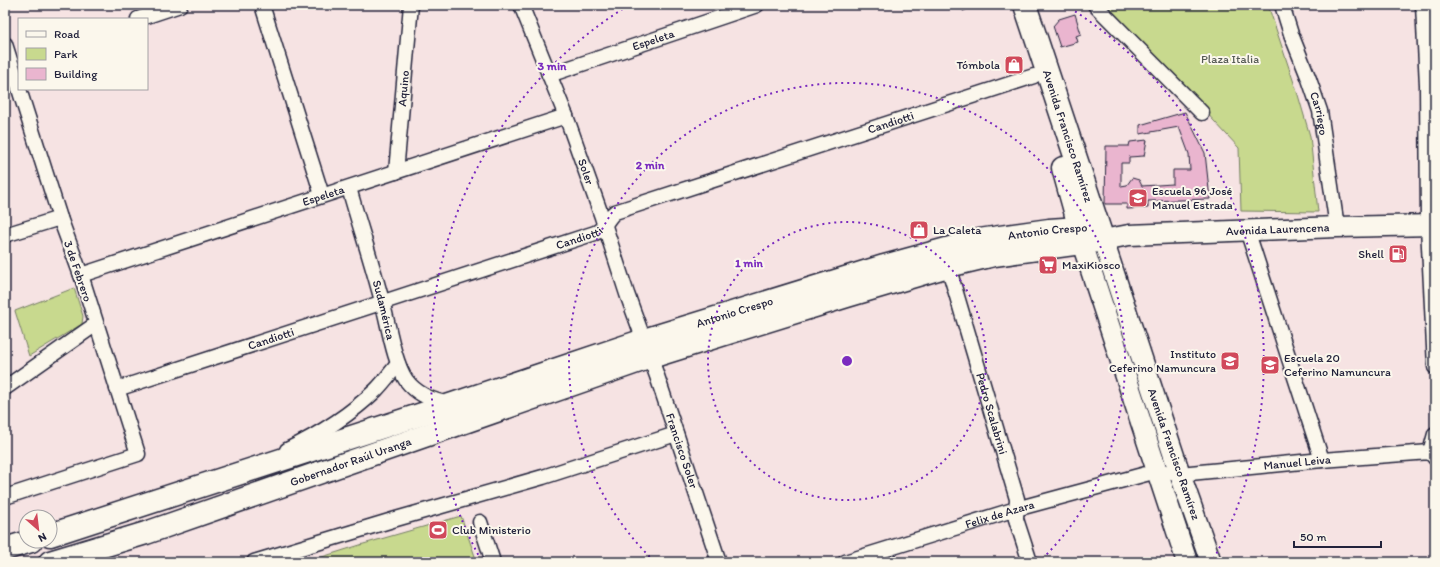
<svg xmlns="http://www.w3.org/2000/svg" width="1440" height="567" viewBox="0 0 1440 567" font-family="Itim,sans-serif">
<rect width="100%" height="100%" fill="#f6e3e3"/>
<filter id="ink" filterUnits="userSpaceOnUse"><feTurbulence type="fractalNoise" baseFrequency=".025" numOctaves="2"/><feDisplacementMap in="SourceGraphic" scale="8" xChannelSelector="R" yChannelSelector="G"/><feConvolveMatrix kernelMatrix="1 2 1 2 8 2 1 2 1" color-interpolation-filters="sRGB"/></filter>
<g filter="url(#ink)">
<path fill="#c8d98e" stroke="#757e64" d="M1107 5H1268L1298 95 1310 136 1318 212 1241 211 1239 148Z
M74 288 83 316 82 324 29 356 15 311Z
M461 516 477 562H306L360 545Z"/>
<path fill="#eab5cf" stroke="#22223b" d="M961 5H978L963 11Z
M1075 14 1081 34 1076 36 1078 42 1060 47 1053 26 1059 19Z
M1185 112 1205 153 1210 199 1148 201V208L1127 209V204H1105L1106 146H1129L1130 142 1147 140 1144 156 1129 157V163H1121V186L1127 185 1132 178 1139 180 1142 186 1173 184V170H1190L1189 154 1179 127 1140 134V125Z"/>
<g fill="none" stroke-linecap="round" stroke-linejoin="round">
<g stroke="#22223b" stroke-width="17">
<g id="street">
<path d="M262 5 322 195"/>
<path id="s1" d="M521 5 566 116 602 217 627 294 657 376 719 562"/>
<path d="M1095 5 1202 113"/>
<path id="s2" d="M1282 5 1291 34 1309 79 1320 111 1337 227"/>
<path d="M1423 5 1427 85 1428 226 1435 367"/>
<path d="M138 19 180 5"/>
<path d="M5 44 19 88"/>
<path id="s3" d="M549 75 757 5"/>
<path id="s4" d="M396 172 411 5"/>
<path id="s5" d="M349 188C360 227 373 266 383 305 389 327 394 362 406 380 417 395 433 401 450 404"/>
<path d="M1247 230 1322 460"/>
<path d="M5 235 60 218"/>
<path id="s6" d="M948 266 1017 499 1016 519 1030 562"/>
<path id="s7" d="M81 275 566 116"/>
<path d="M5 388 96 324"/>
<path id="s8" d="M117 389 595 233C605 229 606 219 615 212L1034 76"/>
<path d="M287 450C318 435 351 414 376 390 384 382 391 372 398 364"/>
<path d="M1430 452 1435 434"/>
<path d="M5 497 138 454 81 275 60 218 19 89"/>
<path d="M480 522 493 562"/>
<path d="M254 562 396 519 543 477 676 434"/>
<path id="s9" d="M845 562 1016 509 1157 471 1180 474 1322 460 1430 452 1435 458"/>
</g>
</g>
<g stroke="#22223b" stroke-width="23">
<g id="secondary">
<path d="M1082 243 1187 562"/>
<path id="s10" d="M1211 562 1180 474 1103 240 1129 235 1337 227 1435 225"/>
</g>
</g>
<g stroke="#22223b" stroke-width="25">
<g id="primary">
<path d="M1063 168 1075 211 1082 241"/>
<path id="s11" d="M50 535 453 404 644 340 884 266 979 240 1049 230 1093 227"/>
<path d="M5 549 31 541"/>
<path id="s12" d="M50 562 146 533 651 357 847 296 948 266 994 255 1103 240 1025 5"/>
</g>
</g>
<use href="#street" stroke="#fbf7ec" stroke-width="14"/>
<use href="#secondary" stroke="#fbf7ec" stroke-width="20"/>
<use href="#primary" stroke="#fbf7ec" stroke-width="22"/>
</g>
</g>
<g fill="none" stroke="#7b2cbf" stroke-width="2" stroke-dasharray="2 4">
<circle cx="847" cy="361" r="139"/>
<path d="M654 561A278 278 0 1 1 1040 561"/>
<path d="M481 560A417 417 0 0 1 629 5M1065 5A417 417 0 0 1 1213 560"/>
</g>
<defs>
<g id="shop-square" transform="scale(1)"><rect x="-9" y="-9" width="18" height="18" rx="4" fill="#d1495b" stroke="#fbf7ec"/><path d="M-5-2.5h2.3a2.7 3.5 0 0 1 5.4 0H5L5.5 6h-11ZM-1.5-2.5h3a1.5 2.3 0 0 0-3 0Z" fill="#fff"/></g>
<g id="school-square" transform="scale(1)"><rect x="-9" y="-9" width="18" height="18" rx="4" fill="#d1495b" stroke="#fbf7ec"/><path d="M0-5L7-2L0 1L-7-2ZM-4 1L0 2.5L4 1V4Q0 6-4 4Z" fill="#fff"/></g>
<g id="fuel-square" transform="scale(1)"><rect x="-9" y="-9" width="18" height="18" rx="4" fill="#d1495b" stroke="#fbf7ec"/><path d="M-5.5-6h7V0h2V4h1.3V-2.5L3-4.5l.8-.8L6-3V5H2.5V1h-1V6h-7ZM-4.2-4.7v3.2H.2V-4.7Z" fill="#fff"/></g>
<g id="supermarket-square" transform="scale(1)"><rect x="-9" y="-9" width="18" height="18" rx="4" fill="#d1495b" stroke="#fbf7ec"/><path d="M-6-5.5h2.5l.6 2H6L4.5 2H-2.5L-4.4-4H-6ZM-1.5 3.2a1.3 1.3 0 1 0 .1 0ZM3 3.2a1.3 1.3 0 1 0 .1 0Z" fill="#fff"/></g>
<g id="stadium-square" transform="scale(1)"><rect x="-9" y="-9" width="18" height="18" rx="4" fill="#d1495b" stroke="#fbf7ec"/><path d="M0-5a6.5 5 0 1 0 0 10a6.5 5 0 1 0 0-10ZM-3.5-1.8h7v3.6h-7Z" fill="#fff"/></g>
</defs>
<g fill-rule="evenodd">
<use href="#shop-square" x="1014" y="65"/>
<use href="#school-square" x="1138" y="198"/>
<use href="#shop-square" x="919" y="230"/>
<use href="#fuel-square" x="1398" y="254"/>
<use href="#supermarket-square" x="1048" y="265"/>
<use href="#school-square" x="1230" y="361"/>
<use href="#school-square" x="1270" y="365"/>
<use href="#stadium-square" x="438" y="530"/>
</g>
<g text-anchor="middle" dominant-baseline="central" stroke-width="4" stroke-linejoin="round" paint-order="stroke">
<g font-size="12" fill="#22223b" stroke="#fbf7ec">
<text stroke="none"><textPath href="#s3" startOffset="110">Espeleta</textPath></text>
<text stroke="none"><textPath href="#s4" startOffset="84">Aquino</textPath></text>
<text stroke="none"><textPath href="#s2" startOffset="115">Carriego</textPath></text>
<text stroke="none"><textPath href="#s8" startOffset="822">Candiotti</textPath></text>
<text transform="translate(1068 136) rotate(72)">Avenida Francisco Ramírez</text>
<text stroke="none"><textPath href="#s1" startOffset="179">Soler</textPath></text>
<text stroke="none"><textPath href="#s7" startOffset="255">Espeleta</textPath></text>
<text stroke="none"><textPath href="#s10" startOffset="515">Avenida Laurencena</textPath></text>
<text stroke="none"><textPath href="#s11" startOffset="1044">Antonio Crespo</textPath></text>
<text stroke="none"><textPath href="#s8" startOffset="486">Candiotti</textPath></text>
<text transform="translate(78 271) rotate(71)">3 de Febrero</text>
<text stroke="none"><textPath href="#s5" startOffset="127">Sudamérica</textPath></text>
<text stroke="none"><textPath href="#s11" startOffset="720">Antonio Crespo</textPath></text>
<text stroke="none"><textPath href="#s8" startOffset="162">Candiotti</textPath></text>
<text stroke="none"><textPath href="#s6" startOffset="154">Pedro Scalabrini</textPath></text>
<text stroke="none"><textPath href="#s1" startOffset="474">Francisco Soler</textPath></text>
<text transform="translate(1174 454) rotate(71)">Avenida Francisco Ramírez</text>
<text stroke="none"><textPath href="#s12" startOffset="317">Gobernador Raúl Uranga</textPath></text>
<text stroke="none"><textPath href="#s9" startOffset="466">Manuel Leiva</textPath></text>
<text stroke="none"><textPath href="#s9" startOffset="162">Felix de Azara</textPath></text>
</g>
<g font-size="12" fill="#545954" stroke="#fbf7ec">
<text x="1230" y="59">Plaza Italia</text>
</g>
<g font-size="12" fill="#22223b" stroke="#fbf7ec" text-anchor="start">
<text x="1000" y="65" text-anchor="end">Tómbola</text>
<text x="1152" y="191">Escuela 96 José<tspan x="1152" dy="14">Manuel Estrada</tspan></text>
<text x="933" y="230">La Caleta</text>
<text x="1384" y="254" text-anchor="end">Shell</text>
<text x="1062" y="265">MaxiKiosco</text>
<text x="1216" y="354" text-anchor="end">Instituto<tspan x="1216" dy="14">Ceferino Namuncura</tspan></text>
<text x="1284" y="358">Escuela 20<tspan x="1284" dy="14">Ceferino Namuncura</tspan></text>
<text x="452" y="530">Club Ministerio</text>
</g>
</g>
<circle cx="847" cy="361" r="6" fill="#7b2cbf" stroke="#fbf7ec" stroke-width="2"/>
<g font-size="12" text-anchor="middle" font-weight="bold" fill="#7b2cbf" stroke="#fbf7ec" stroke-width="4" stroke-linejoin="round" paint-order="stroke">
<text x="552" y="70">3 min</text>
<text x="650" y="169">2 min</text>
<text x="749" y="267">1 min</text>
</g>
<rect width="1440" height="567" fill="none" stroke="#fbf7ec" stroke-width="20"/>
<rect x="10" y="10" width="1420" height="547" fill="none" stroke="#22223b" stroke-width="1.5" filter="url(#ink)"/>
<rect x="18" y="18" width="130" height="72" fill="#fbf7ec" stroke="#a4a2a5"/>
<rect x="26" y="31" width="20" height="6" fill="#fbf7ec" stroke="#a4a2a5"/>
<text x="54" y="38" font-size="12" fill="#22223b">Road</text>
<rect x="26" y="48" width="20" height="12" fill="#c8d98e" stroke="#a4a2a5"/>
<text x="54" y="58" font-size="12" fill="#22223b">Park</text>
<rect x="26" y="68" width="20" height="12" fill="#eab5cf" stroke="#a4a2a5"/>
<text x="54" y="78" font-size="12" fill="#22223b">Building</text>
<g transform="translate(38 529) rotate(152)"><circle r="19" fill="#fbf7ec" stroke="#a4a2a5"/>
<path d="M0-3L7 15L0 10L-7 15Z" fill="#d1495b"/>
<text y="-6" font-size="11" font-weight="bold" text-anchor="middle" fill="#22223b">N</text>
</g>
<path d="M1294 541v6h87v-6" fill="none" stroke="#22223b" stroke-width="2"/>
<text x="1300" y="541" font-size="12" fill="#22223b" stroke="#fbf7ec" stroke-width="3" paint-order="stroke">50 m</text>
</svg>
